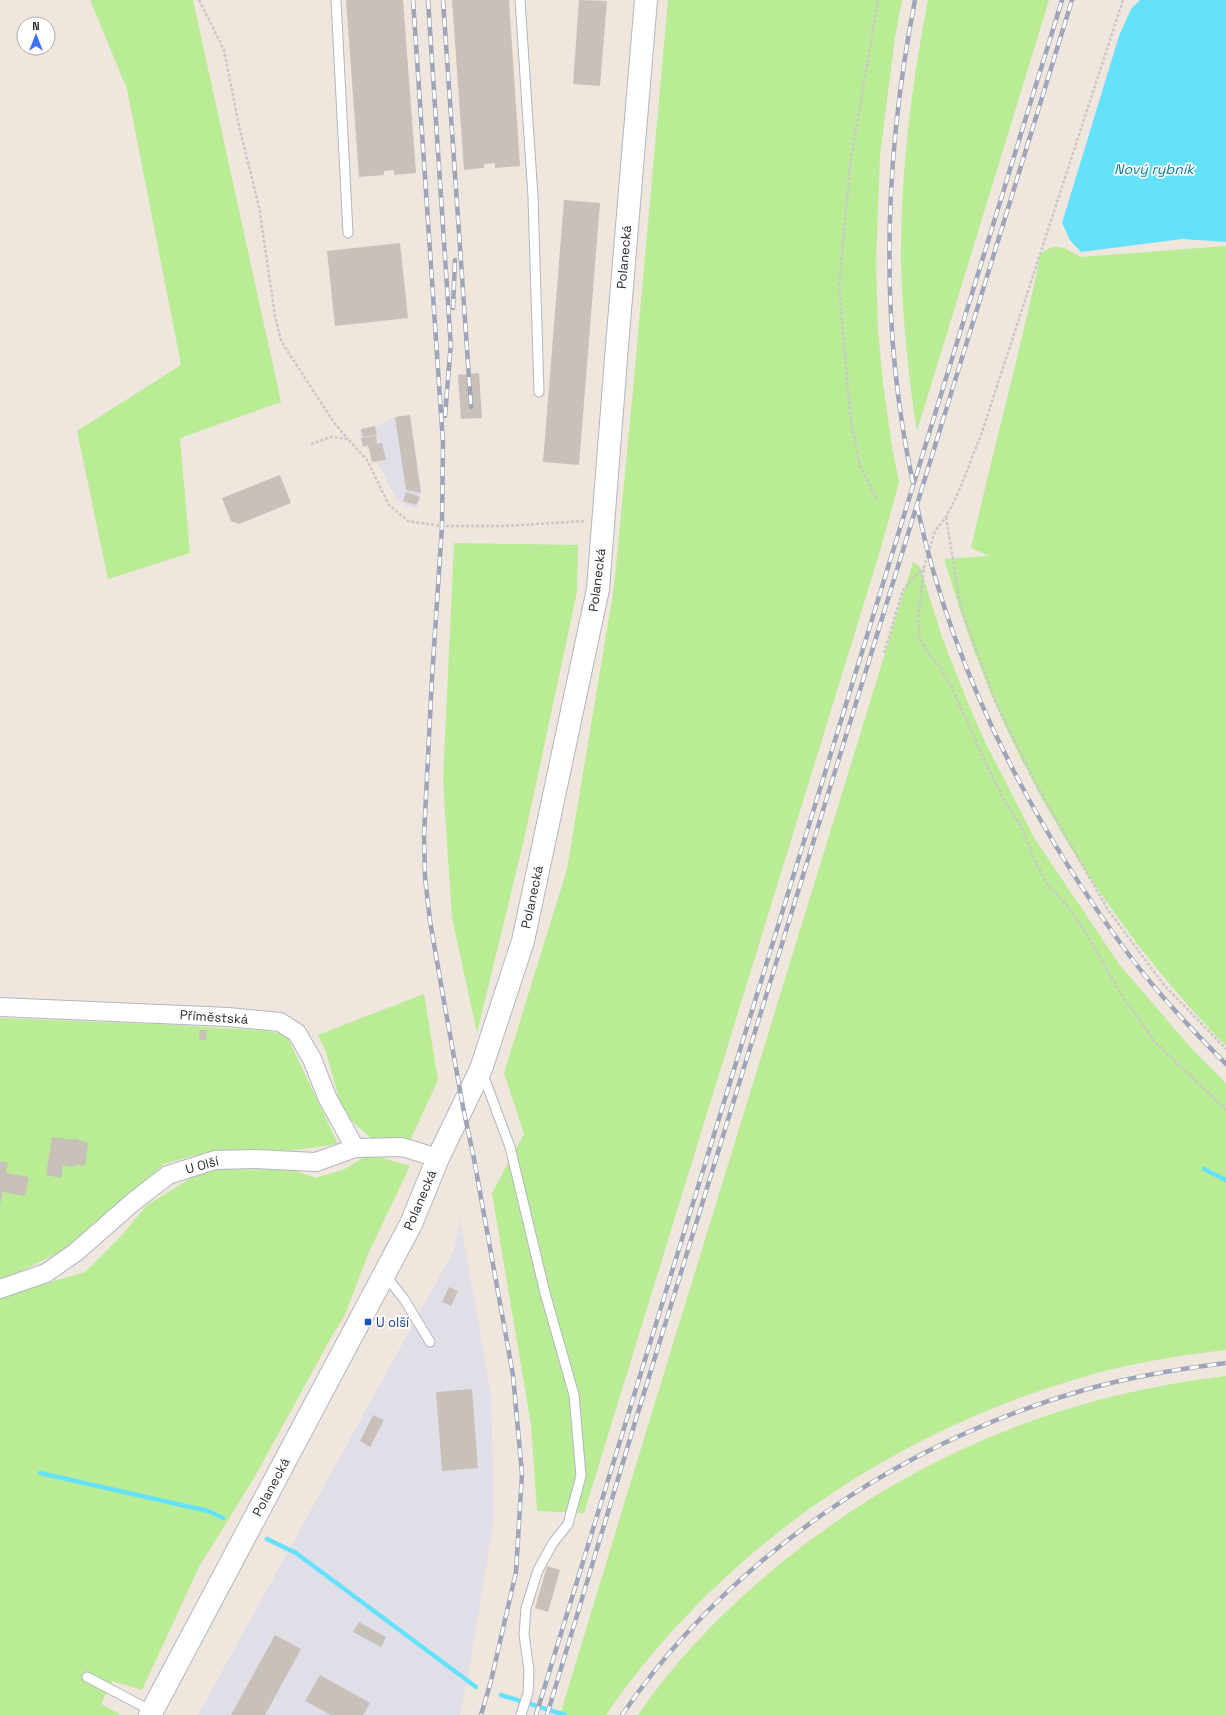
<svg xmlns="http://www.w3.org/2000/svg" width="1226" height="1715" viewBox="0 0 1226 1715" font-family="'Space Grotesk',sans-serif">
<rect width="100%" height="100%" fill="#efe6de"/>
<path fill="#e0dfe7" d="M411 416 421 493 418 508 406 506 397 499 377 462 372 464 369 448 363 447 359 430 375 427 396 417Z
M460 1219 491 1395 494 1517 469 1670 460 1715H198L454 1250Z"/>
<path fill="#baeb95" d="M90 0H193L281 402 180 438 190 553 108 579 77 431 181 365 127 89Z
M668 0H902L895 37 880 156 876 264 878 329 883 383 892 447 899 482 880 551 584 1513 537 1511 531 1425 492 1193 524 1134 504 1073 567 869 614 587 633 390Z
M928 0H1049L917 431C908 376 903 321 901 265 900 177 911 87 928 0Z
M1226 246V1046C1112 929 1021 786 967 631 959 608 952 583 944 559L989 556 971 548C993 450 1020 352 1041 253 1057 242 1065 248 1081 257Z
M454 543 578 545 577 592 525 835 477 1033 452 918 443 781Z
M913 562 920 567 943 640 967 701 986 744 1035 839 1119 964 1191 1048 1226 1083V1350C1177 1356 1127 1363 1080 1378 889 1434 719 1551 606 1715H560L649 1422Z
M424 994 438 1080 410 1141 373 1140 343 1113 326 1052 318 1035Z
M0 1018 176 1025 258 1030 286 1034 338 1144 297 1150 238 1151 192 1156 164 1164 73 1245 10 1277 0 1278Z
M369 1154 410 1166 369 1252 344 1317 332 1336 254 1478 199 1567 142 1690 113 1681 101 1704 120 1714 119 1715H0V1297L85 1272 122 1235 147 1205 206 1169 293 1170 315 1178 345 1169Z
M1226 1376V1715H638C670 1668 710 1625 753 1587 888 1467 1047 1397 1226 1376Z"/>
<path fill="#66e1fc" d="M1140 0H1226V242L1182 239 1081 252 1070 240 1062 223 1119 36 1131 9Z"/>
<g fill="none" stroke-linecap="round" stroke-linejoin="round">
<path stroke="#66e1fc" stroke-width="4.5" d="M1204 1169 1226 1180
M40 1473 208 1511 223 1518
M267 1539 296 1553 476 1687
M501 1695 565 1715"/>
</g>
<path fill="#c8c1b9" d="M346 0H403L416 173 394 175V170L384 171V175L359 177Z
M452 0H509L520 166 495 168V163L484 164V168L464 170Z
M579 0 607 1 600 86 573 84Z
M564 200 600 203 579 465 543 462Z
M400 243 408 318 335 326 327 251Z
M479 373 482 418 461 419 458 375Z
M410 415 411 424 421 493 406 490 395 417Z
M375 426 377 435 363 437 361 429Z
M376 436 377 444 382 443 386 460 372 462 368 445 363 447 361 438Z
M280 475 291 503 239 524 231 521 222 498Z
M406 492 420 497 416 505 403 501Z
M200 1030H207L206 1040H199Z
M52 1137 73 1140V1138L88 1143 85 1166 76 1164 75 1167 63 1165 61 1178 46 1175Z
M0 1161 8 1163 6 1173 29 1177 25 1196 3 1192 0 1204Z
M449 1287 458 1291 451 1306 442 1302Z
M472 1389 478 1468 442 1471 436 1392Z
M373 1415 384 1420 370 1447 360 1441Z
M547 1566 560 1570 548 1612 535 1608Z
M359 1622 386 1637 381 1647 353 1632Z
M275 1635 301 1649 265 1715H231Z
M320 1675 370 1703 363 1715H331L305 1701Z"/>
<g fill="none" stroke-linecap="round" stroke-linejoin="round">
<g stroke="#b2b6c1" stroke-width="11">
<path id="lane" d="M336 0 348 233
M520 0 533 197 539 392
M482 1072 510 1147 545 1293 574 1395 581 1476 568 1524 553 1543 538 1570 526 1608 524 1635 529 1670 528 1693 521 1715
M385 1275 404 1299 430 1342
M87 1677 152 1711"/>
</g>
<g stroke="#b2b6c1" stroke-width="20">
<path id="street" d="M0 1007 228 1017 280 1022 297 1033 312 1059 327 1097 355 1148
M0 1289 46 1273 76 1252 133 1202 168 1175 215 1160 254 1159 316 1162 355 1148 402 1147 438 1158"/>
</g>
<g stroke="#b2b6c1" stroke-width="24">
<path id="secondary" d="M150 1715 411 1224 438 1158 481 1069 523 941 598 589 617 346 646 0"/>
</g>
<path stroke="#c8c8c8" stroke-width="2.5" stroke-dasharray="3 2" stroke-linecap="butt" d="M199 0 224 50 239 126 259 207 275 316 281 341 333 421 348 439
M878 0 851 158 839 285 850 414 860 466 878 502
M1123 0 982 432 959 491 946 517 935 531 924 567 918 621 920 639 930 656 940 667 951 686 990 772 1005 802 1021 826 1038 867 1049 887 1066 904 1089 938 1121 994 1155 1042 1226 1110
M311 444 331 437 348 439 367 460 389 505 408 521 442 526H504L585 521
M946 517 961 608 995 701 1036 784 1108 910 1164 985 1226 1049
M884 653 903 590 924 567"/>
<use href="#lane" stroke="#fff" stroke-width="9"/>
<use href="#street" stroke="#fff" stroke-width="18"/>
<use href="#secondary" stroke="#fff" stroke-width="22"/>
<g stroke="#9fa5b9" stroke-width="4.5">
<path id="rail" d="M413 0 443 443 442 526 432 678 424 836 425 877 430 921 443 996 463 1107 474 1159 513 1375 522 1474 516 1572 491 1681 481 1715
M428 0 451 348
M443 0 471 407
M453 308 455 260
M445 416 451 342
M913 483C879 324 884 159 915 0
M917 506C952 670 1031 822 1129 955 1158 994 1192 1030 1226 1064
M536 1715 1062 0
M547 1715 636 1419 1072 0
M622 1715C730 1557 901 1442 1084 1390 1130 1377 1178 1369 1226 1363"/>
</g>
<use href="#rail" stroke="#fff" stroke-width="3" stroke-dasharray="9" stroke-linecap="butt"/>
</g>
<rect fill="#1a4fb4" stroke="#fff" stroke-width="1.5" x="364" y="1318" width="8" height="8" rx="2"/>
<g text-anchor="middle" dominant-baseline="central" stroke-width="3.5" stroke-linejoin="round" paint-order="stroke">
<g font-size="13" fill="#2d2d2d" stroke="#fff">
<text transform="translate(624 257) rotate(-85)">Polanecká</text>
<text transform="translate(597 580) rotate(-83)">Polanecká</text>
<text transform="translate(532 897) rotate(-78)">Polanecká</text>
<text transform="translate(214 1017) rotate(4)">Příměstská</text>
<text transform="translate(202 1165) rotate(-15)">U Olší</text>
<text transform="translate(420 1200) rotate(-67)">Polanecká</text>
<text transform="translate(271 1487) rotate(-62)">Polanecká</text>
</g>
<g font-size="13" fill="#164399" stroke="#fff" text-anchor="start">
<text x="376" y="1322">U olší</text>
</g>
<g font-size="14" font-style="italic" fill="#017ba5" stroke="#fff">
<text x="1154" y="169">Nový rybník</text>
</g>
</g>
<g transform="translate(36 36)"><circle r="19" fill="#ffffff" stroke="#ababab"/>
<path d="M0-3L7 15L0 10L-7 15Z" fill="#3b71ff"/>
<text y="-6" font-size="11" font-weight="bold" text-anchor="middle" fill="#2d2d2d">N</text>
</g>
</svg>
